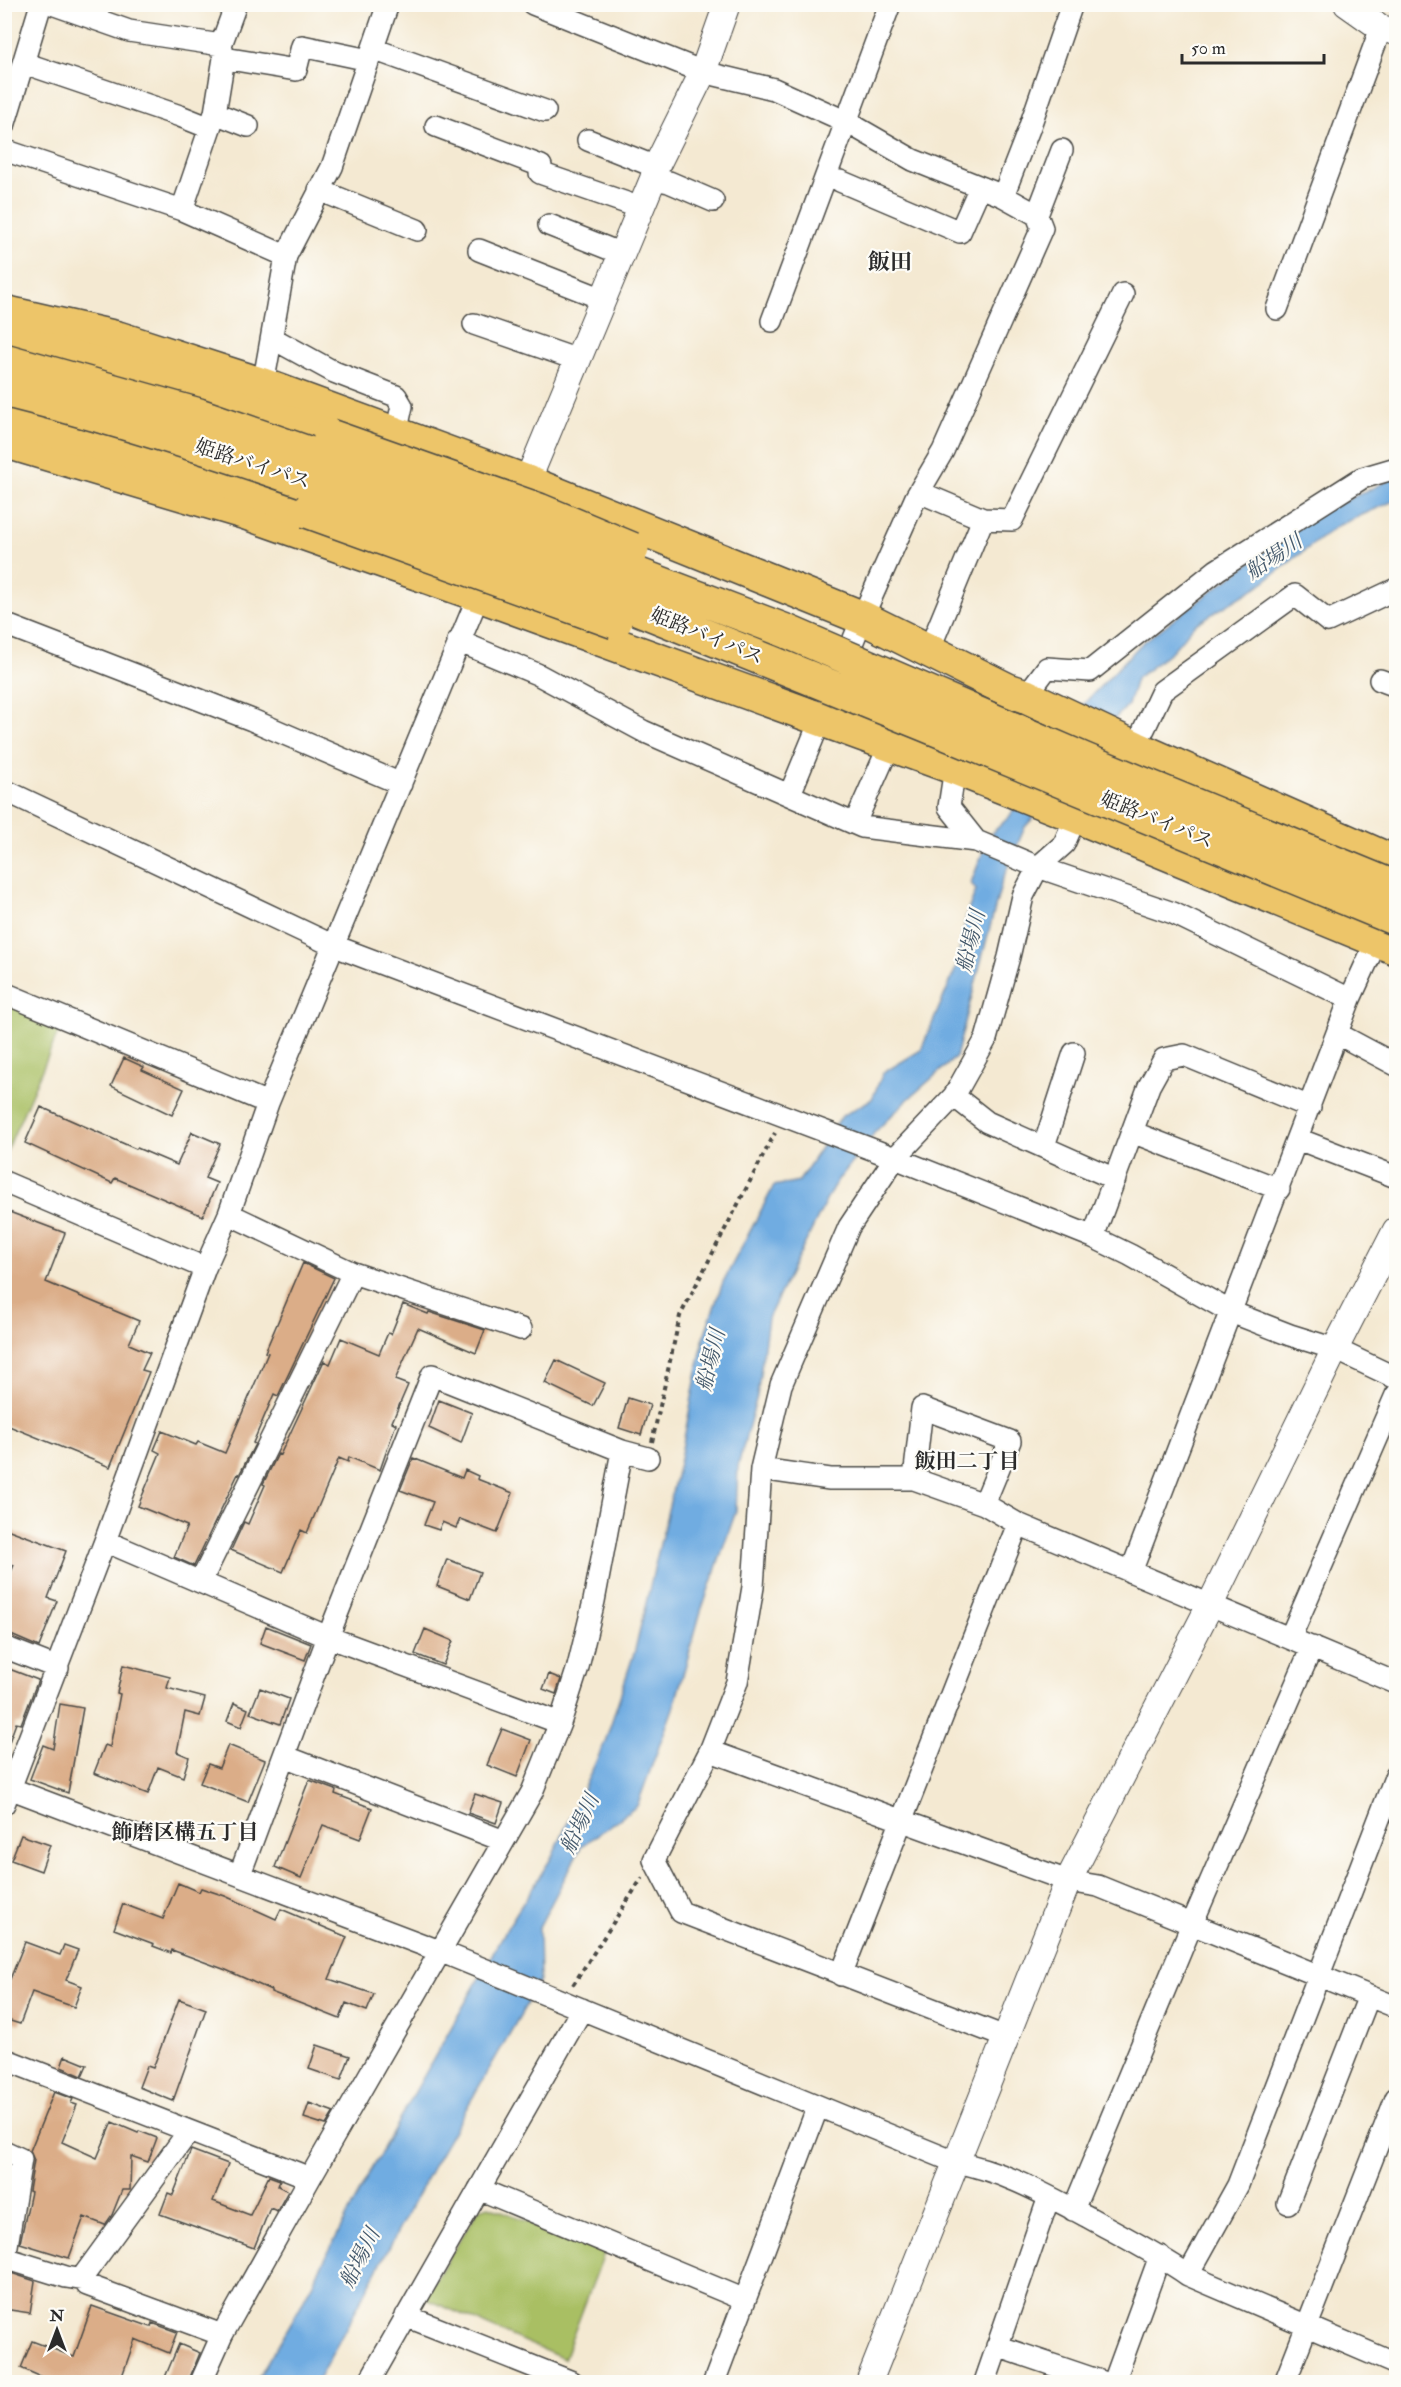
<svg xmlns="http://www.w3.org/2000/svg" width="1401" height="2387" viewBox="0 0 1401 2387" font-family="'IM FELL Double Pica','Noto Serif JP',serif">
<rect width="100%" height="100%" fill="#fdfcf7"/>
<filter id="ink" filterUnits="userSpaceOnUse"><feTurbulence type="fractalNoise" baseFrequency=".0167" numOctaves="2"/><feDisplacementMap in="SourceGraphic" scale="12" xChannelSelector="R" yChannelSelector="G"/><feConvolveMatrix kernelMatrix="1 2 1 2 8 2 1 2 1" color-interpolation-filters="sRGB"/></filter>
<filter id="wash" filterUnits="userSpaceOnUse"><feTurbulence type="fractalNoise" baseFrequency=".008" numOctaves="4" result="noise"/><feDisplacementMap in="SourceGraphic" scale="24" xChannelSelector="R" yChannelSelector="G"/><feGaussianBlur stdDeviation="1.35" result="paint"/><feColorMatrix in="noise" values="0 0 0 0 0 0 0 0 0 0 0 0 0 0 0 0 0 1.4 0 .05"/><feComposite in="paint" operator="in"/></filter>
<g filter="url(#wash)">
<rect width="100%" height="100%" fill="#f4e9d2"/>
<path fill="#a9bf63" stroke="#6a7547" stroke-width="1.5" d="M5 1002 61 1026 5 1155Z
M489 2206 605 2251 564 2359 424 2298 479 2209Z"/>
<path fill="#70ace1" stroke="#4e6c86" stroke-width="1.5" d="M1396 477V500L1337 526 1257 587 1194 625 1173 650 1136 679 1128 705 1089 745 1056 793 1025 827 1002 881 956 1057 905 1102 875 1132 833 1187 768 1318 757 1396 738 1466 736 1511 701 1611 675 1703 637 1806 581 1847 539 1927 540 1981 433 2166 317 2382H256L298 2311 371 2170 509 1925 552 1857 605 1742 635 1650 680 1459 704 1336 723 1282 774 1186 799 1181 842 1116 872 1099 883 1073 921 1050 956 968 967 913 976 890 971 883 989 836 1010 816 1051 738 1142 643 1313 516Z"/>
<g id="blocks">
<path fill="#dbad88" d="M124 1058 144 1067 142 1070 184 1089 172 1115 111 1086Z
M41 1107 136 1149 137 1148 177 1165 192 1132 220 1144 205 1178 217 1183 203 1216 115 1178 112 1183 25 1143Z
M4 1210 65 1233 46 1282 139 1321 129 1344 150 1353 142 1370 149 1372 110 1467 4 1424Z
M303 1263 334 1278 278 1396 274 1394 253 1443 255 1444 239 1475 238 1474 194 1566 174 1557 187 1526 138 1506 160 1453 154 1450 162 1431 196 1445 198 1442 225 1453 268 1353 265 1352Z
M403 1304 428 1314 429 1312 485 1330 476 1353 418 1328 395 1380 408 1385 392 1422 396 1424 380 1470 349 1457 348 1462 339 1458 307 1533 301 1530 283 1572 231 1550 244 1522 248 1524 265 1485 263 1484 278 1454 280 1455 324 1361 330 1364 341 1338 379 1354 388 1333 391 1334Z
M556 1360 605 1383 593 1406 545 1383Z
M628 1398 650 1405 641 1435 619 1428Z
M439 1400 472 1413 461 1443 429 1428Z
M413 1458 462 1478 465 1470 478 1476 477 1479 513 1493 497 1533 460 1519 456 1528 442 1522 439 1530 424 1525 433 1502 400 1490Z
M4 1528 66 1551 48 1598 57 1601 39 1647 4 1632V1590L14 1565 4 1561Z
M447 1559 480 1572 470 1599 437 1586Z
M266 1626 311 1644 305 1660 260 1643Z
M425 1629 453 1641 443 1665 415 1654Z
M123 1665 170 1677 167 1688 205 1698 200 1716 185 1712 177 1752 189 1757 183 1777 158 1767 148 1794 94 1773 105 1745 110 1747 120 1694 117 1693Z
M4 1667 38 1680 21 1724 16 1723 6 1750Z
M549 1674 561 1679 556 1694 543 1689Z
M260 1688 289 1699 280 1724 250 1713Z
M234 1703 248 1709 241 1727 227 1721Z
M60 1704 83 1708 68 1793 30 1779 43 1745 53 1749Z
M502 1729 531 1740 517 1777 487 1765Z
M228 1745 265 1760 248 1802 200 1783 208 1764 219 1768Z
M309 1780 336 1790 335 1794 372 1808 360 1839 323 1825 301 1878 275 1867Z
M475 1794 503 1803 496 1823 468 1813Z
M21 1835 50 1845 41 1871 11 1860Z
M178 1883 199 1892 201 1888 225 1896 276 1919 281 1909 347 1937 329 1979 374 1994 367 2011 346 2003 340 2019 271 1992V1990L226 1970 172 1950 171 1953 153 1946 154 1944 114 1929 123 1904 163 1919Z
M25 1942 60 1955 64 1945 78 1950 66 1980 82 1986 74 2007 32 1992 20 2024 4 2019V1994Z
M179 1999 206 2009 173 2101 139 2087 147 2066 153 2068Z
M317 2045 350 2056 341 2080 309 2069Z
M65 2056 87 2065 82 2076 61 2067Z
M54 2092 73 2099 71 2103 77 2105 62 2142 97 2158 112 2122 138 2133 139 2131 157 2138 148 2162 131 2156 130 2190H122L112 2215 105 2225 84 2217 69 2258 20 2243 31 2192 29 2191 34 2160 30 2151Z
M309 2103 334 2112 326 2125 304 2118Z
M191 2150 228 2164 213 2201 250 2215 269 2176 280 2180 278 2186 288 2191 277 2211 270 2208 254 2248 160 2214 168 2193 173 2195Z
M8 2272 35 2281 30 2313 4 2309Z
M92 2306 151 2327 152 2323 177 2332 169 2353 135 2339 120 2382H53L21 2368 32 2341 74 2357Z
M179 2344 200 2353 188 2382H163Z"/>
</g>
</g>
<g filter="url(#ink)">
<use href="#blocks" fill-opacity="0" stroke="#494844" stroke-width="1.5"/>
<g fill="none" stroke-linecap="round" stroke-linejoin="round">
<g stroke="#494844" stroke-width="24">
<path id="minor" d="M52 4 129 31 221 45
M533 4 703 72 774 89 847 122 913 160 1003 196 1037 215 1042 228 943 451 916 497 867 607 790 794
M373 49 545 111
M224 58 296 70 302 46 369 60
M24 63 180 116 210 128
M215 113 248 126
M4 126 41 4
M436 126 541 166 540 173 641 208
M588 140 656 167
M4 150 182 210 286 256
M653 179 669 182 713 201
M840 181 960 232 980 187
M319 190 417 230
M1003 196 1029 129 1072 4
M182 210 215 113 224 58 221 45 236 4
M1037 215 1062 150
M549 225 622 254
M479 250 603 299
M1277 309 1381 28
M772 321 890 4
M474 324 578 360
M272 338 334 372 396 396 402 406 396 434
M263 385 286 256 332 167 388 4
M919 492 983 519
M4 624 252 720 401 784
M458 641 537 674 643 731 862 827 976 841 1038 867 1173 913 1350 999
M929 650 983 519 1012 520 1123 294
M1380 680 1396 686
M1026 696 1047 668 1090 671 1217 570 1362 478 1396 468
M1144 729 1162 691 1295 595 1328 621 1396 589
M962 758 955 768 949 807 976 841
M4 790 332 945 895 1158 1093 1237 1130 1255 1231 1312 1290 1335 1335 1349 1396 1378
M855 823 890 744
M4 993 268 1103
M1338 1034 1396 1065
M954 1096 987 1122 1115 1179
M1132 1132 1279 1189
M1298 1139 1396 1177
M1044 1146 1074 1053
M4 1182 205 1268
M1093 1237 1149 1086 1164 1059 1184 1055 1310 1107
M353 1273 521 1329
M761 1469 830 1479H914L984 1504 1018 1524 1396 1683
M914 1479 922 1408 1010 1441 984 1504
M105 1541 328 1637 560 1723
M1131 1572 1350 999 1377 940
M201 1581 353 1273 229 1214
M1290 1638 1396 1395
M4 1647 58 1668
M710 1751 1068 1881 1098 1886 1396 2007
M284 1756 504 1841
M4 1786 442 1952 955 2162C1002 2170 1046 2195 1088 2217 1122 2236 1156 2253 1188 2275L1396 2364
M4 1804 105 1541 205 1268 229 1214 268 1103 483 585
M240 1874 328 1637 432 1375 622 1451 648 1458
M841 1975 1018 1524
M1005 2037 681 1912 654 1860 710 1751 737 1682 753 1587 761 1469 781 1385 849 1227 895 1158 954 1096 986 1039 1009 957 1023 896 1038 867 1064 844 1076 816
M4 2059 310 2178
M189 2131 84 2275 87 2285 222 2335
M4 2151 21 2159 5 2258 66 2277 85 2280
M479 2189 745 2300
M1288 2203 1369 1996
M1073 2210 1192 1924 1312 1647
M1188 2275 1238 2185 1396 1775
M406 2316 572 2382
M997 2346 1103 2382
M201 2382 222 2335 310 2178 532 1792 560 1723 578 1667 594 1601 622 1451
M369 2382 582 2009
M714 2382 818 2106
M985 2382 1049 2197
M1114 2382 1160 2256
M1285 2382 1396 2098"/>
</g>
<g stroke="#494844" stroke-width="28">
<path id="tertiary" d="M1347 4 1381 28 1396 32
M527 482 653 179 656 167 703 72 727 4
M869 2382 1068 1881 1210 1605 1335 1349 1396 1230"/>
</g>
<g stroke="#494844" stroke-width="36">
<path id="trunk" d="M4 312 118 338 263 385 527 482 863 618 1008 690 1026 696 1136 748 1396 863
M4 441 246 513 479 595 955 768 1076 816 1396 948"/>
</g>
<g stroke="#494844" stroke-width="36">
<path id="motorway" d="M4 338 173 385 330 436
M4 418 170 462 307 511"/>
</g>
<path stroke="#494844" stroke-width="4" stroke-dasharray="4.5 4.5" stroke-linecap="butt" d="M652 1442 680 1316 775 1133
M573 1985 642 1878"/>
<use href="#minor" stroke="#fff" stroke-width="21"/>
<use href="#tertiary" stroke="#fff" stroke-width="26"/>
<use href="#trunk" stroke="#edc569" stroke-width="33"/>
<use href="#motorway" stroke="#edc569" stroke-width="33"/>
<g stroke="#494844" stroke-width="36" stroke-linecap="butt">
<path id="motorway-bridge" d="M4 360 199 415 432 496 786 631 1085 760 1396 888
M4 390C247 451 479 544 711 638 940 730 1168 824 1396 919
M330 436 539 510 632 549
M307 511 615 622"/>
</g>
<use href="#motorway-bridge" stroke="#edc569" stroke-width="33"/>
</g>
</g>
<g text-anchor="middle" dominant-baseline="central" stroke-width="4.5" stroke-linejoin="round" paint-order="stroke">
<g font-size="20" fill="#2b2b2b" stroke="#fdfcf7">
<text transform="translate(253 464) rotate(18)">姫路バイパス</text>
<text transform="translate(707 636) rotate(22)">姫路バイパス</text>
<text transform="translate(1157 820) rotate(22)">姫路バイパス</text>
</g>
<g font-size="21" font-style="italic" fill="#43586b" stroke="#fdfcf7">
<text transform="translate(1274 557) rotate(-34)">船場川</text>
<text transform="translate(971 941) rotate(-76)">船場川</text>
<text transform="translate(711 1360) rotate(-76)">船場川</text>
<text transform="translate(580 1824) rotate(-65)">船場川</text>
<text transform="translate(360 2258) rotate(-63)">船場川</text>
</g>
<g font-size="21" font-weight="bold" fill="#2b2b2b" stroke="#fdfcf7">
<text x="967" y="1461">飯田二丁目</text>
<text x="185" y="1832">飾磨区構五丁目</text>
</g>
<g font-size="22" font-weight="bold" fill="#2b2b2b" stroke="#fdfcf7">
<text x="890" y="262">飯田</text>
</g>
</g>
<rect width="1401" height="2387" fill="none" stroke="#fdfcf7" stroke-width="24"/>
<g transform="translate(57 2330)" stroke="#fdfcf7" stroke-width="4.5" paint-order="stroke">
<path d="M0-4.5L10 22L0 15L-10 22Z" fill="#2b2b2b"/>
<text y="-9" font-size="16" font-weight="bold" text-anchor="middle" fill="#2b2b2b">N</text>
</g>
<path d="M1182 54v9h142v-9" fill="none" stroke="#2b2b2b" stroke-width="3"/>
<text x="1191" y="54" font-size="18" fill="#2b2b2b" stroke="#fdfcf7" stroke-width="4.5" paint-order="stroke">50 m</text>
</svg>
